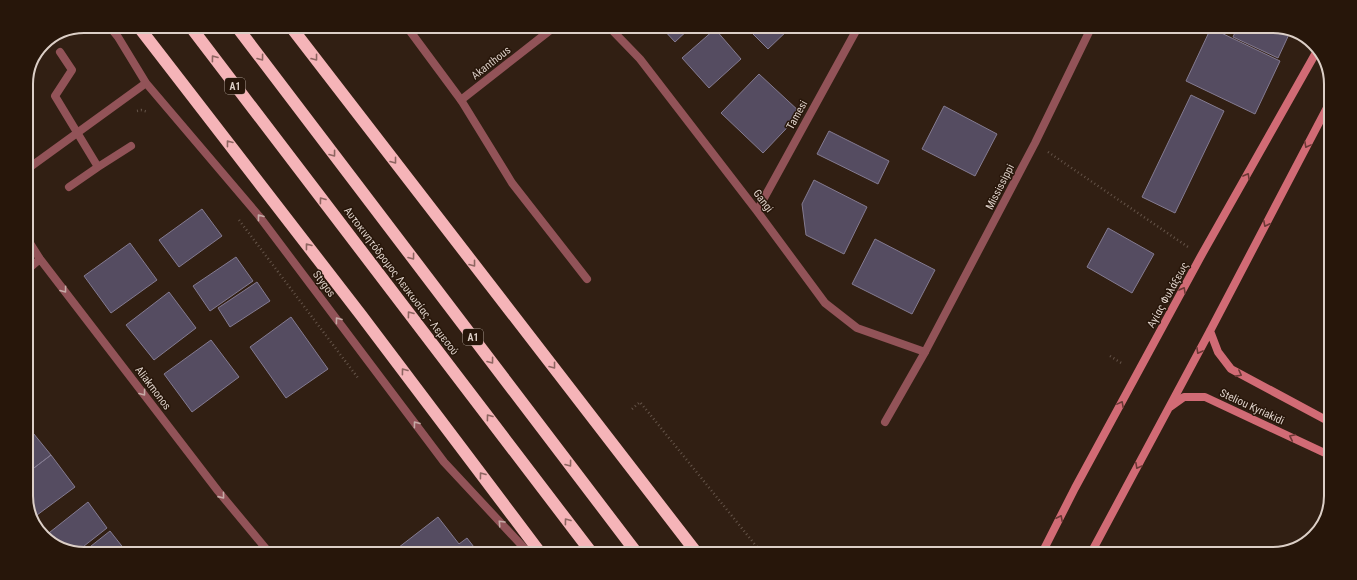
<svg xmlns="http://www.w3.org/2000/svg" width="1357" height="580" viewBox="0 0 1357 580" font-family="'Roboto Condensed',sans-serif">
<rect width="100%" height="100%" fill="#311f13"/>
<path fill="#554c61" stroke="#847b91" d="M662 28H690L675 42Z
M747 28 789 29 768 49Z
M715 29 741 59 709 88 682 58Z
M1210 30H1215L1280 61 1255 114 1186 81Z
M1236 30H1291L1278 58 1233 37Z
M759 74 801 113 763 153 721 113Z
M1191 95 1224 111 1175 213 1142 197Z
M944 106 997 134 975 176 922 149Z
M829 131 889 161 878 184 817 154Z
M814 180 867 207 844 254 806 235 802 204Z
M202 209 222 236 179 267 159 240Z
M1108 228 1154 254 1132 293 1087 267Z
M875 239 935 270 912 314 852 284Z
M130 243 157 280 111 313 84 276Z
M236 257 253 281 210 311 193 286Z
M257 282 270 301 230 327 218 308Z
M169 292 196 328 154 360 126 325Z
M291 317 328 369 286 398 250 347Z
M211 340 239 377 192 412 164 374Z
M29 428 51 455 26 474V430Z
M51 455 75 487 33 518 26 500V474Z
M88 502 107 528 79 550H62L45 536Z
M438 517 459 544 467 538 477 551H394Z
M110 531 125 550H86Z"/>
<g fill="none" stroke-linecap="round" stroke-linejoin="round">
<path stroke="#655449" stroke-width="2.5" stroke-dasharray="1 3" stroke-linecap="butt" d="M137 111 141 110 148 112
M1048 152 1188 247
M239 220 358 378
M1110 356 1123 364
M632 409 640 402 761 552"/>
<path stroke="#925358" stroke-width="8" d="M60 52 72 70 55 96 98 167 69 187
M461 100 512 183 587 279
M98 167 131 146
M885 422 925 352"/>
<path stroke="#925358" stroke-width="8" d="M109 26 118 37 146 83 259 216 444 462 527 551
M407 27 461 100 553 28
M610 28 640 59 757 211 825 303 857 328 925 352 1035 143 1090 30
M26 170 146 83
M757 211 857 29
M26 237 40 259 218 491 267 550
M26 271 40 259"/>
<path stroke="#d16b75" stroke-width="8" d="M1210 331 1218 352 1231 369 1328 421
M1170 407 1184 397H1205L1327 454
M1042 553 1075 488 1201 256 1318 49
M1091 553 1210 331 1331 100"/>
<path stroke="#f5b4b8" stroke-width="12" d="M138 26 361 315 539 551
M190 26 591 552
M237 27 636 552
M291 27 696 552"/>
</g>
<defs><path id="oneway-chevron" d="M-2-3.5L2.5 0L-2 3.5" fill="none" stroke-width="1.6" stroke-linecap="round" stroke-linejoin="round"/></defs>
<g stroke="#8e6561">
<use href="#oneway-chevron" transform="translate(214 58) rotate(-127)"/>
<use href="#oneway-chevron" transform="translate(261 58) rotate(53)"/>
<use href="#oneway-chevron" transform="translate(315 58) rotate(52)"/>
<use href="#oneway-chevron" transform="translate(229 143) rotate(-128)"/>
<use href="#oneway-chevron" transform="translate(333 154) rotate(53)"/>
<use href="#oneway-chevron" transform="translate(394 161) rotate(52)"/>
<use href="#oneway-chevron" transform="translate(322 200) rotate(-127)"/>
<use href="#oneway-chevron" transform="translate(308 246) rotate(-128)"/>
<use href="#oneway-chevron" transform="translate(412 257) rotate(53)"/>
<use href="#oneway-chevron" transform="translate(473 264) rotate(52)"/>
<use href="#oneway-chevron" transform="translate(410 314) rotate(-127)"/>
<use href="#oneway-chevron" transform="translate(491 361) rotate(53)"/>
<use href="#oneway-chevron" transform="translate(553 366) rotate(52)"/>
<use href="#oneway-chevron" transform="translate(404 371) rotate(-127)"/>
<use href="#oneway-chevron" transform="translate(489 417) rotate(-127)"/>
<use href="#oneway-chevron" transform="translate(569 464) rotate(53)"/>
<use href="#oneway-chevron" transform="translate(482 475) rotate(-127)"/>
<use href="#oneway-chevron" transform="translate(567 521) rotate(-127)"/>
</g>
<g stroke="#6b3835">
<use href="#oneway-chevron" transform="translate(1307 145) rotate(118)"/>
<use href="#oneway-chevron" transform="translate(1247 176) rotate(-61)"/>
<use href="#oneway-chevron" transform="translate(1266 224) rotate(117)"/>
<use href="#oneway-chevron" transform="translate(1183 290) rotate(-61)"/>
<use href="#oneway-chevron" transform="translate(1199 351) rotate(119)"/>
<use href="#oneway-chevron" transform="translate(1239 374) rotate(28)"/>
<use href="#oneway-chevron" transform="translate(1121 404) rotate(-62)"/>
<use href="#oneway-chevron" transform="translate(1292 437) rotate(-155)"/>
<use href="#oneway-chevron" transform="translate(1138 466) rotate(118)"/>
<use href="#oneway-chevron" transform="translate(1060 518) rotate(-63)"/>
</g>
<g stroke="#c6aaa6">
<use href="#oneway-chevron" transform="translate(260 217) rotate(-128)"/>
<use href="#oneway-chevron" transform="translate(64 290) rotate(53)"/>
<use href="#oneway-chevron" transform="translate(338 320) rotate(-127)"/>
<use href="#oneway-chevron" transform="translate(143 393) rotate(53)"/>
<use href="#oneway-chevron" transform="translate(416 424) rotate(-127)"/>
<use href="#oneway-chevron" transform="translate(222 496) rotate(51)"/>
<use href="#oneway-chevron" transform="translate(501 523) rotate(-133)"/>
</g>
<g text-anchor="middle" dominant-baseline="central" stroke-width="3" stroke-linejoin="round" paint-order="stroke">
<g fill="#27160a" stroke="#a6988e" stroke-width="1">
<rect x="225" y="78" width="20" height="16" rx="3"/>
<rect x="463" y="329" width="20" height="16" rx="3"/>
</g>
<g font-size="10" font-weight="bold" fill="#dccfc7">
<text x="235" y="86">A1</text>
<text x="473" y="337">A1</text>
</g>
<g font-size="11" fill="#dccfc7" stroke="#27160a">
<text transform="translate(491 63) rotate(-38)">Akanthous</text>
<text transform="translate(797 115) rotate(-61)">Tamesi</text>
<text transform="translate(1000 187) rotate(-63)">Mississippi</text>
<text transform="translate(763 201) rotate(53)">Gangi</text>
<text transform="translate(401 281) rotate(53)">Αυτοκινητόδρομος Λευκωσίας - Λεμεσού</text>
<text transform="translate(324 284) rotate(53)">Stygos</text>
<text transform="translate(1168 295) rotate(-61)">Αγίας Φυλάξεως</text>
<text transform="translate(153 388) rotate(53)">Aliakmonos</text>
<text transform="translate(1252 407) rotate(25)">Steliou Kyriakidi</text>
</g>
</g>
<path d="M0 0H1357V580H0ZM84 33H1273A51 51 0 0 1 1324 84V496A51 51 0 0 1 1273 547H84A51 51 0 0 1 33 496V84A51 51 0 0 1 84 33Z" fill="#27160a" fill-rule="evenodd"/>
<path fill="none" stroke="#dccfc7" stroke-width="2" d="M84 33H1273A51 51 0 0 1 1324 84V496A51 51 0 0 1 1273 547H84A51 51 0 0 1 33 496V84A51 51 0 0 1 84 33Z"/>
</svg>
